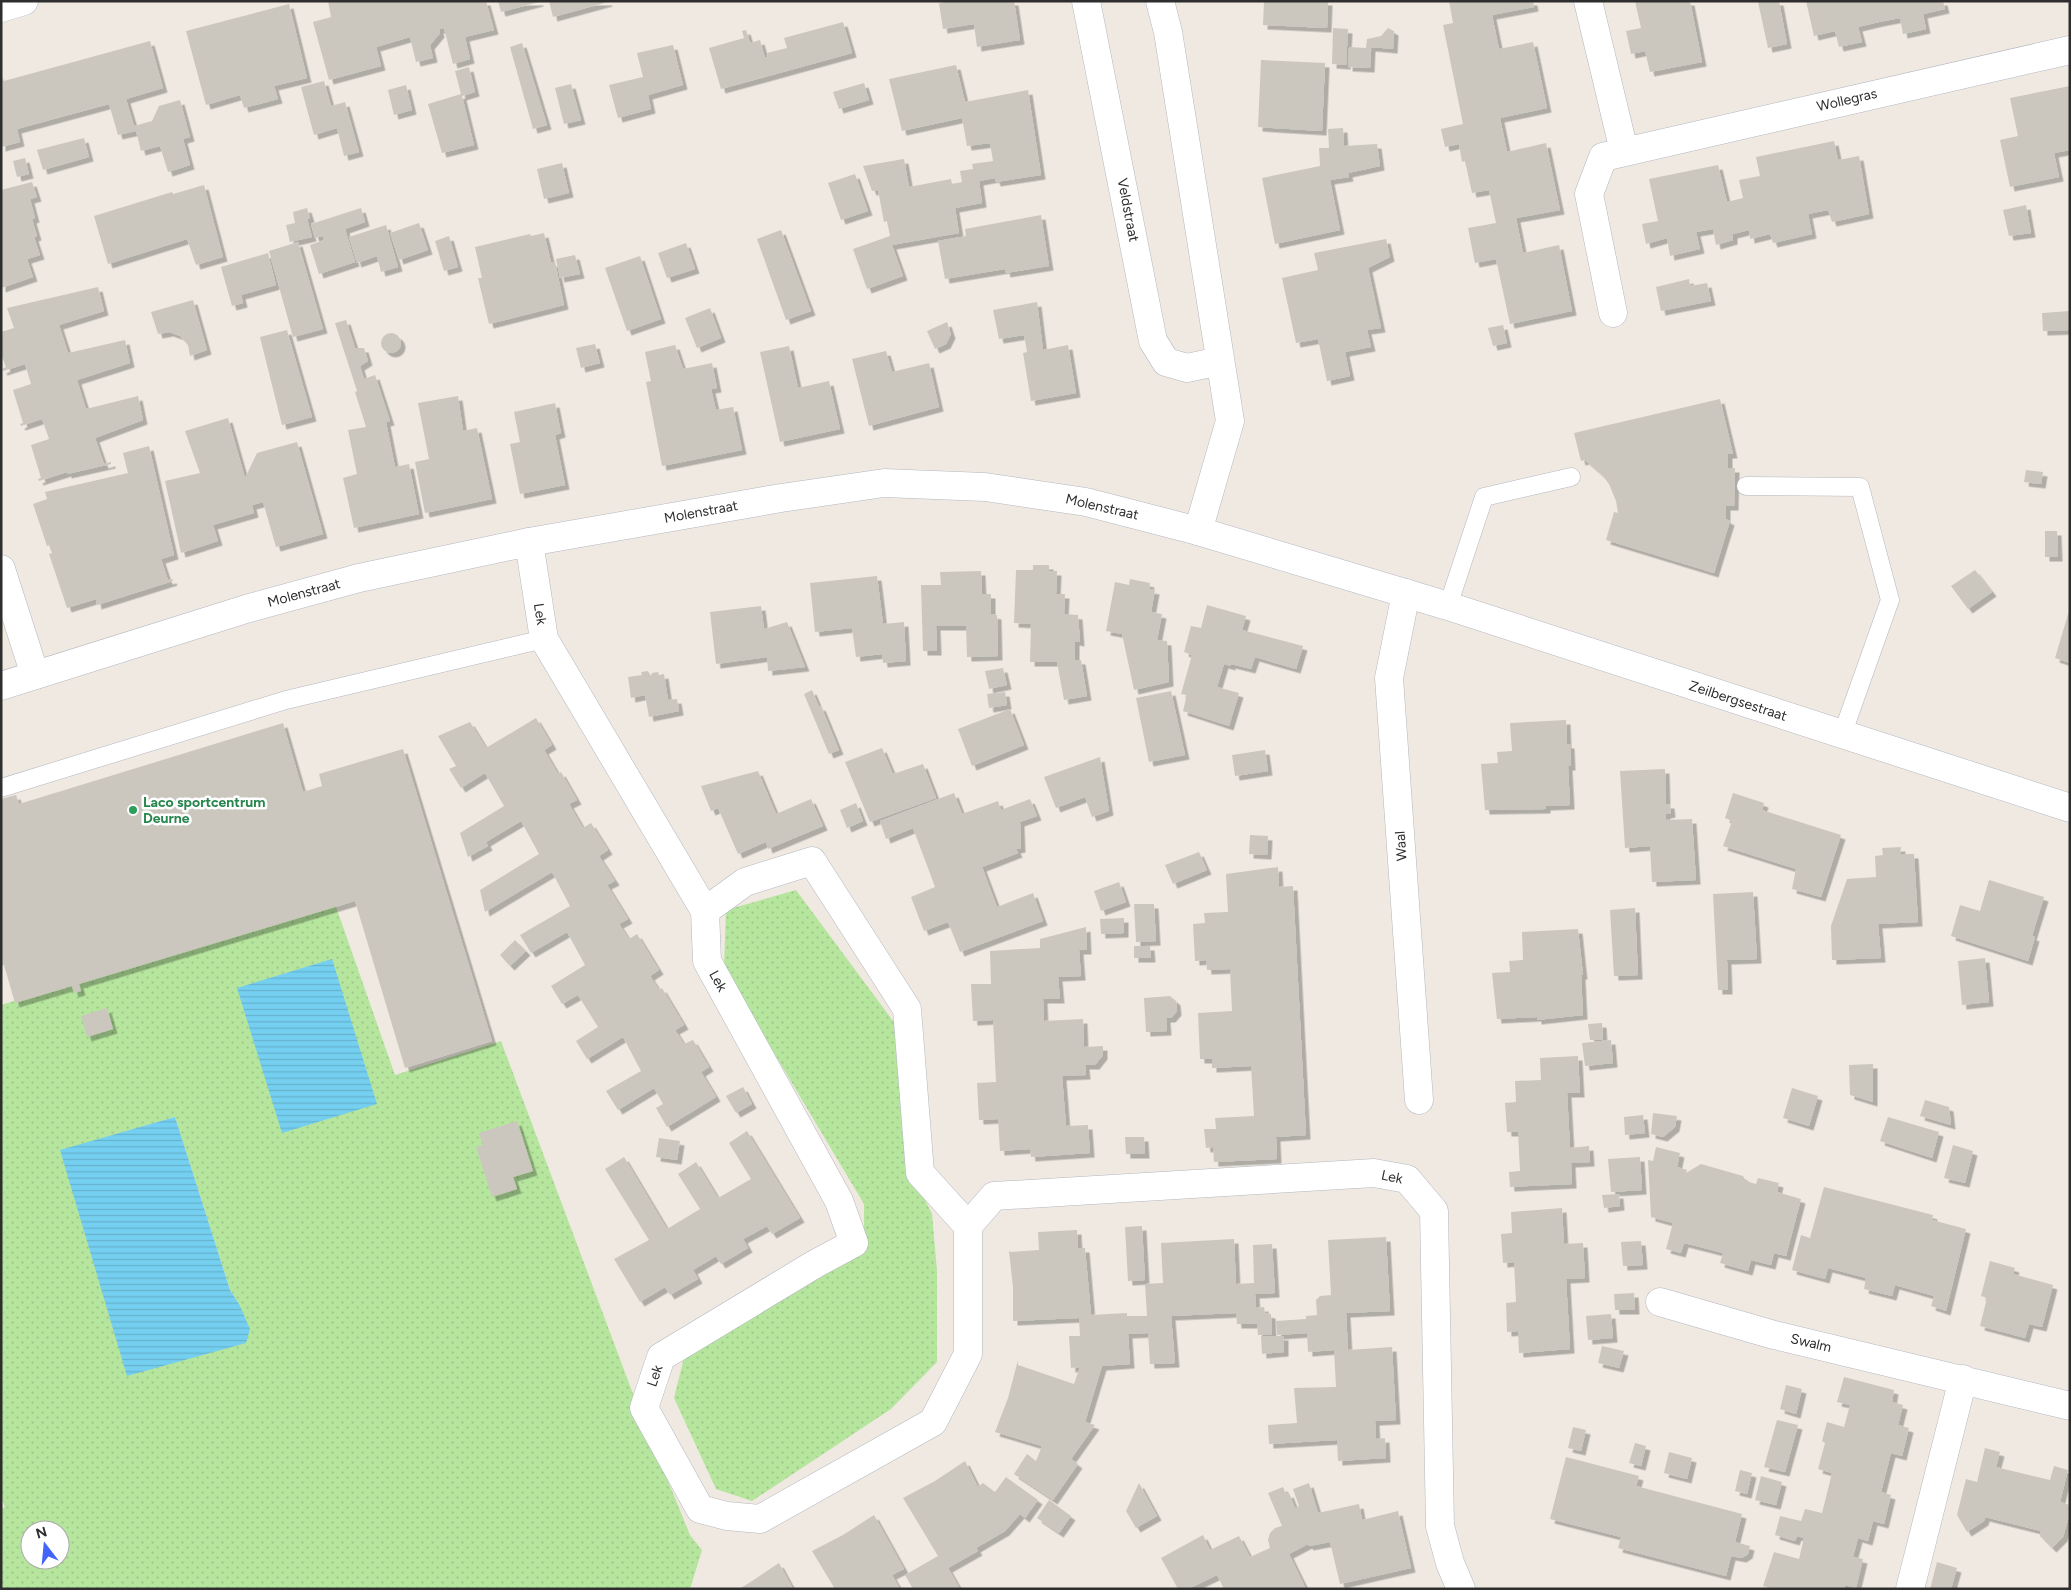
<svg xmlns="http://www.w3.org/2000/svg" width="2071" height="1590" viewBox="0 0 2071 1590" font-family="Figtree,sans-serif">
<defs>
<pattern id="grass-dots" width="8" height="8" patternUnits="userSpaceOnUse" patternTransform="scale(1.25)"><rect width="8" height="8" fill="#b6e59e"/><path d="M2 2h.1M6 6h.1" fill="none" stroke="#9dc588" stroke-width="1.8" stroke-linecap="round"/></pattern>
<pattern id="water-rules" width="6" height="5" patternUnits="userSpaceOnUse" patternTransform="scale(1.25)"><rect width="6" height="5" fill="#75cff0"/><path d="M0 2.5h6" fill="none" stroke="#66b2ce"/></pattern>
<filter id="shadow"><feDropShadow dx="4.5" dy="4.5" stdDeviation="0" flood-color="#0004"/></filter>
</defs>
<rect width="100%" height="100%" fill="#efe9e1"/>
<path fill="url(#grass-dots)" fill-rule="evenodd" d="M796 890 899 1029 909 1167 932 1214 937 1271V1362L891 1409 752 1501 716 1489 674 1398 685 1354 864 1249V1204L724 969 726 910Z
M334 901 395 1075 501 1041 639 1410 690 1535 702 1550 690 1589H1V1509L5 1507 1 1498V1005ZM175 1117 230 1290 239 1304 61 1151ZM30 1530H60V1560H30Z"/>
<path fill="url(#water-rules)" d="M332 959 377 1104 282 1133 237 988Z
M175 1117 230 1290 239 1304 250 1329 246 1343 127 1376 60 1150Z"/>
<path fill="#cbc7bf" filter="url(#shadow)" d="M328 1H486L494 30 465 37 470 59 453 64 444 28 439 29 440 33 430 45 433 58 416 62 410 37 376 47 381 66 329 80 313 22 331 17Z
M498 1H539V2L501 12Z
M549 1H608V2L553 17Z
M950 1H1014L1020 40 977 47 974 24 943 29 939 3Z
M1264 1H1328L1327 28 1263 25Z
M1449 1H1533L1534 7 1492 15 1499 49 1533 42 1547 108 1500 118 1507 152 1546 143 1560 210 1516 218 1523 253 1559 245 1572 311 1510 324 1496 259 1475 263 1468 228 1496 223 1489 190 1472 193 1465 161 1462 162 1459 144 1445 147 1441 129 1463 124 1443 25 1453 23Z
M1635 1H1690L1702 62 1650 72 1645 51 1631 54 1626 31 1641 28Z
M1779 1 1787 44 1768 48 1758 2Z
M1806 1H1943L1945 9 1923 14 1926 29 1903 34 1900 18 1879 22 1858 27 1862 42 1839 47 1835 31 1814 36Z
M289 4 307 78 274 86 278 99 244 108 240 95 206 105 186 31Z
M843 22 852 53 721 89 709 48 744 38 742 31 746 30 750 43 760 40 765 58 768 57 767 53 787 48 784 38Z
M1333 28 1348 29 1346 65 1332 64Z
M1388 28 1394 31 1393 49 1371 47 1370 68 1348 67 1349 47 1366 48 1367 39 1381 36Z
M150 41 163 88 126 99 134 126 152 121 159 106 180 100 190 137 183 139 190 165 168 172 160 146 141 151 136 131 118 135 109 104 17 129 20 142 1 147V75L4 81Z
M522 43 547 125 533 129 510 47Z
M673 45 683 85 648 95 651 109 618 118 609 85 643 77 637 53Z
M1261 60 1325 63 1322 131 1258 127Z
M956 65 965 102 1028 90 1041 175 996 182 995 178 979 181 982 203 955 208 959 233 892 245 903 276 867 289 853 249 890 236 887 221 884 222 878 190 872 191 863 166 904 159 909 187 951 179 952 184 962 182 960 171 973 169 972 164 993 161 990 143 967 146 962 118 902 131 889 79Z
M469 67 475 92 462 96 474 145 442 153 428 104 461 94 455 71Z
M324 81 331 106 345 102 359 152 344 156 337 128 314 135 301 87Z
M864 83 869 100 839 109 833 92Z
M571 84 581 120 564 124 555 88Z
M406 85 412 110 394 115 388 90Z
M2070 86V150L2054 153 2059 177 2010 187 2000 140 2018 136 2010 98Z
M1343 128 1344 146 1377 144 1380 166 1348 173 1349 177 1330 180 1340 230 1275 244 1262 178 1320 166 1319 148H1329L1328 129Z
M84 138 89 157 43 170 37 150Z
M1834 141 1838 160 1859 156 1869 214 1832 222 1828 210 1808 214 1812 234 1773 243 1770 234 1750 239 1749 230 1733 234V240L1716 245 1713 229 1696 232 1700 249 1670 256 1667 238 1646 244 1642 224 1658 221 1649 179 1718 165 1727 202 1743 198 1739 180 1760 176 1756 157Z
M25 158 29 174 17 177 13 161Z
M562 163 569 193 544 199 537 169Z
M855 174 868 211 841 220 828 183Z
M32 182 37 197 30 199 35 218 32 219 37 236 34 237 40 255 27 259 33 277 1 288V190Z
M204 185 223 257 196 265 187 239 108 264 94 216 172 192 173 194Z
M2026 205 2031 233 2009 236 2003 210Z
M307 208 310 218 307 219 312 237 290 242 286 225 295 223 293 212Z
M361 208 365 222 345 229 355 262 319 274 310 245 324 240 323 236 315 238 311 224Z
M1041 215 1049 266 1006 273 1005 269 945 279 938 241 966 236 965 229Z
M419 223 428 250 399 260 390 233Z
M386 225 398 267 381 272 377 256 357 263 349 237Z
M781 230 811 311 786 320 757 239Z
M544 233 551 262H555L564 305 489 324 478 278H482L475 247 530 234 531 236Z
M449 236 458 267 444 271 435 241Z
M1386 239 1390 257 1368 268 1381 328 1367 330 1371 347 1345 352 1350 376 1327 381 1318 339 1296 343 1282 278 1318 270 1314 253Z
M298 242 323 329 293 337 269 251Z
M686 243 695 269 667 278 658 253Z
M268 253 276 285 241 295 243 303 232 306 221 267Z
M575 255 580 274 560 278 556 259Z
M640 256 661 319 627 331 605 268Z
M1689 279 1690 286 1707 283 1711 301 1661 311 1656 287Z
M98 287 104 311 59 325 68 353 125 340 130 363 77 380 85 406 86 409 138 396 143 420 95 438 104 464 111 462V464L67 474V472L39 481 38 479 41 478 31 445 49 439 42 419 21 426 20 424 23 423 13 390 31 384 25 364 3 371 2 369 6 367 1 354V332L14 328 7 308Z
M193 300 207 350 190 356 188 345 180 336 169 332 158 334 151 312Z
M1037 302 1043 350 1068 345 1076 393 1031 401 1023 353 1027 352 1024 335 999 339 993 310Z
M710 308 721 338 697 348 685 318Z
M2070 311V330L2043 331 2042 313Z
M346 320 355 348H364L368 361 360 366 364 379 375 375 390 421 386 422 395 467 409 464 419 514 354 528 343 478 357 474 348 430 366 427 355 392 357 391 335 323Z
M947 322 951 334 946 344 935 349 927 331Z
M1503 325 1507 343 1493 346 1488 328Z
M287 330 312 417 282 425 260 337Z
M381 343a10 10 0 1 1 20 0a10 10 0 1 1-20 0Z
M595 344 600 363 581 368 576 348Z
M675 345 683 369 712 363 717 388 711 389 716 410 733 407 742 450 662 466 646 382 651 381 645 352Z
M789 346 798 388 829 381 840 429 780 442 760 352Z
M886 351 892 372 929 363 939 407 869 426 852 359Z
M458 396 463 431 477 428 492 499 425 513 415 462 429 459 418 403Z
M1720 399 1733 454H1728V468H1735L1734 506H1726V519L1730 521 1714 573 1606 540 1614 512 1618 513 1616 501 1609 484 1602 475 1585 460 1581 461 1574 433Z
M555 403 561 433 555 435 565 485 520 494 510 444 520 442 514 412Z
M228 418 245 478 257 453 297 442 323 534 276 547 263 502 252 505 254 513 213 525 218 541 181 553 165 481 200 473 185 431Z
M149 446 174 555 161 559 168 580 172 579 173 581 97 605 96 599 67 608 49 554 52 553 49 545 47 546 33 504 47 499 45 492 128 473 123 453Z
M2026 470 2043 472 2041 484 2024 482Z
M2045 531H2057L2058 557H2045Z
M1033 565H1049V571H1057L1056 594H1065L1064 614 1078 615 1080 642 1075 641V660H1081L1087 696 1064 700 1057 662H1030L1031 624 1014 623 1016 570H1033Z
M1975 570 1992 592 1968 609 1951 586Z
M981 571 982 594H991V614L997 615 998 656 967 657 966 626H936L937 651H923L921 585H941L940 572Z
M877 576 883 624 904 622 906 661 883 663 882 654 856 657 852 628 815 632 810 583Z
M1130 579 1150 583 1149 589 1155 590 1151 612 1162 614 1157 640 1167 641 1169 682 1134 690 1122 634 1106 631 1115 582 1129 585Z
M1207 605 1246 616 1242 630 1303 646 1296 669 1255 657 1251 669 1231 664V666L1224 664 1217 687 1239 693 1229 726 1183 711 1187 695 1181 694 1192 655 1184 652 1191 626 1201 628Z
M761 606 764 629 787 622 805 667 768 671 767 657 716 664 710 612Z
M2069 611H2070V663L2055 658Z
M1003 668 1007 685 989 689 985 671Z
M648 671 651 676 652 673 658 672 659 675 664 674 668 700 677 699 679 711 649 717 645 695 631 698 628 677 642 675 641 672Z
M812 690 819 707 821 706 839 750 829 754 804 694Z
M1171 691 1185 755 1149 762 1136 698Z
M1005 692 1007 705 989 708 987 694Z
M1010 709 1024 745 972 766 958 729Z
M536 718 552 745 544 750 558 774 561 772 577 800 569 804 583 828 591 823 608 850 599 856 615 881 607 885 628 919 619 924 629 939 637 934 659 970 650 976 659 990 662 988 684 1025 675 1030 684 1044 693 1040 709 1067 701 1072 716 1097 667 1127 656 1108 663 1104 654 1088 618 1110 606 1091 641 1071 623 1037 587 1059 576 1041 598 1027 578 995 562 1004 551 986 585 965 567 932 531 953 520 935 570 906 552 872 485 912 480 890 539 854 521 821 486 842 488 846 468 857 460 833 504 806 485 773 461 788 449 769 456 766 438 736 470 722 486 748Z
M1566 720 1567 744H1570L1571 766H1568L1570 805 1546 806V809L1485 810 1481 764 1498 763 1497 752 1512 751 1510 723Z
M283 723 303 792 322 786 319 774 403 749 492 1041 405 1068 355 901 79 984 81 991 74 993 72 986 15 1003 4 965 1 966V799L16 795 19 804Z
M882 748 893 774 923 764 936 798 870 822 845 762Z
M1265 750 1268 771 1235 776 1232 755Z
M1100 757 1109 811 1092 817 1085 797 1056 808 1044 777Z
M1665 769 1666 804H1670L1671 813 1666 814V820L1692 819 1696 880 1652 882 1650 846 1625 848 1620 771Z
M758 771 776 814 811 799 823 826 768 849 766 842 738 854 718 808 711 811 701 786Z
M954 793 962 814 998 801 1001 810 1030 799 1037 816 1020 822 1021 848 1016 849 1018 853 982 867 997 907 1033 893 1043 921 960 952 948 922 924 931 911 897 935 887 913 828 886 839 880 821Z
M1733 793 1764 803 1762 810 1841 835 1821 897 1792 889 1796 869 1723 846 1732 821 1725 818Z
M856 803 863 821 847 828 840 810Z
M1250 835 1268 836 1267 855 1249 854Z
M1901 847 1900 854H1914L1918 922 1878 924 1881 958 1832 960 1831 926 1847 879 1876 877 1875 856 1883 855 1882 848Z
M1199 852 1207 870 1173 884 1165 865Z
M1278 867 1279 887 1293 886 1306 1135 1276 1137 1277 1159 1214 1162 1213 1147 1206 1148 1204 1129H1216L1215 1118 1254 1116 1251 1066 1212 1068V1059H1200L1198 1013 1232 1011 1230 969 1207 970 1206 960 1195 961 1193 924 1205 923 1204 913 1228 912 1226 874Z
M1989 880 2044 897 2032 936 2035 937 2028 961 1951 936 1960 905 1980 911Z
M1119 882 1126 902 1101 911 1094 891Z
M1753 892 1757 959 1727 960 1728 990H1718L1713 894Z
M1134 904H1154L1156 941 1136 942Z
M1635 908 1638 975 1614 976 1610 910Z
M1124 918V933L1101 934 1100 919Z
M1086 927 1087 950H1079L1081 976 1058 977 1060 999H1043L1044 1021 1083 1019 1084 1047 1103 1046V1055L1095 1065H1085L1086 1075 1062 1076 1066 1126 1088 1125 1090 1153 1031 1157 1030 1149 1000 1151 998 1119 979 1120 977 1083 996 1082 993 1020 973 1021 971 984H991L990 951 1040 948V939Z
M1578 929 1583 975H1581L1583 1015 1537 1020V1017L1497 1019 1492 973 1510 972 1509 961 1523 960 1522 932Z
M515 940 526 951 510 966 500 955Z
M1134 946H1150L1151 958H1134Z
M1985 958 1989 1002 1962 1005 1958 961Z
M1170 996 1176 1001 1177 1011 1171 1018H1166L1167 1031 1146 1032 1144 998Z
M107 1008 113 1029 87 1037 81 1016Z
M1602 1023 1603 1040H1590L1588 1024Z
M1611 1040 1613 1063 1585 1066 1582 1043Z
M1578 1056 1580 1093H1567L1570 1148 1589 1146 1590 1162 1571 1163 1572 1184 1510 1187 1509 1172 1520 1171 1518 1132H1507L1505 1103 1516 1102 1515 1081 1541 1080 1540 1058Z
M1873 1064V1102L1850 1095 1849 1065Z
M743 1087 752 1104 736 1113 726 1096Z
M1792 1088 1818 1096 1809 1126 1783 1118Z
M1925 1100 1949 1107 1951 1125 1920 1116Z
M1653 1113 1677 1116 1675 1127 1663 1137 1651 1134Z
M1643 1115 1645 1133 1625 1135 1624 1117Z
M1888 1117 1939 1132 1932 1158 1880 1141Z
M517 1121 533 1171 513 1177 517 1189 492 1197 476 1147 483 1145 479 1133Z
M747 1131 800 1218 772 1234 767 1226 743 1239 748 1248 721 1264 716 1256 708 1261 693 1270 698 1279 670 1295 665 1287 640 1302 614 1259 649 1240 605 1169 624 1157 667 1229 700 1209 678 1174 696 1162 718 1198 751 1179 729 1143Z
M1125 1137H1144L1145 1154H1126Z
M659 1138 680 1141 677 1160 656 1157Z
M1953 1145 1973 1151 1965 1183 1944 1178Z
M1656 1147 1680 1153 1677 1167 1687 1170 1686 1173 1701 1164 1743 1176 1746 1181 1756 1184 1758 1178 1779 1183 1777 1192 1801 1199 1786 1256 1774 1253 1771 1265 1751 1260 1748 1271 1720 1263 1723 1253 1704 1248 1684 1243 1681 1253 1666 1249 1673 1223 1651 1217 1648 1160 1653 1161Z
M1640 1157 1642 1190 1611 1192 1608 1159Z
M1824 1187 1933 1215 1932 1220 1966 1229 1946 1311 1931 1306 1934 1296 1895 1285 1892 1296 1864 1289 1866 1278 1828 1268 1825 1279 1792 1270 1801 1235 1810 1238Z
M1619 1194 1620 1206 1604 1208 1602 1195Z
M1562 1208 1564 1244 1583 1243 1585 1278 1566 1279 1570 1349 1519 1353 1518 1331 1507 1332 1506 1303 1516 1302 1514 1262 1503 1263 1501 1234 1512 1233 1511 1212Z
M1142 1226 1145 1280 1128 1281 1125 1227Z
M1077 1230 1078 1248H1085L1091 1315 1127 1313V1316H1147L1145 1284 1163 1283 1161 1243 1234 1239 1236 1284 1254 1283 1253 1245 1272 1244 1275 1293 1255 1294 1256 1308 1264 1307 1265 1313 1271 1314 1272 1335H1258L1257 1324H1237L1236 1313 1171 1316 1175 1363 1150 1364 1148 1333 1128 1334 1130 1364 1102 1366 1085 1422 1095 1425 1071 1459 1078 1464 1053 1500 1014 1474 1027 1454 1036 1461 1042 1446 995 1432 1008 1398 1018 1360V1365L1074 1384 1080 1367 1071 1368 1069 1336H1080L1079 1318 1013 1321V1287L1009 1251 1011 1252 1039 1250 1038 1232Z
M1386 1237 1390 1311 1346 1313 1348 1350 1392 1347 1396 1420 1375 1421 1376 1439 1385 1438 1386 1458 1338 1461 1337 1440 1269 1444 1268 1425 1297 1423 1294 1388 1336 1387 1334 1350 1308 1352 1307 1333 1277 1335 1276 1321 1306 1319V1316L1317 1315 1316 1300 1320 1296 1331 1295 1328 1240Z
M1641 1241 1643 1265 1623 1266 1621 1242Z
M1990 1261 2015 1268 2013 1274 2053 1285 2042 1327 2029 1324 2025 1338 1980 1326 1987 1298 1981 1296Z
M1634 1293 1635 1310H1615L1614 1294Z
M1611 1314 1613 1338 1588 1340 1586 1316Z
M1261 1336H1284V1352L1262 1354Z
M1602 1346 1624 1351 1619 1368 1598 1363Z
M1844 1377 1894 1390 1892 1402 1903 1405 1898 1425 1909 1428 1902 1456 1891 1453 1881 1492 1891 1495 1884 1524 1873 1521 1868 1541 1858 1538 1853 1557 1863 1559 1856 1588 1845 1585 1844 1589H1774L1763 1586 1774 1552 1799 1559 1804 1538 1797 1536 1795 1541 1775 1535 1780 1516 1801 1521 1805 1509 1822 1513 1832 1473 1818 1469 1825 1443 1822 1441 1827 1422 1844 1427 1850 1405 1837 1402Z
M1786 1385 1802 1389 1796 1414 1780 1409Z
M1777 1420 1798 1425 1785 1472 1764 1467Z
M1573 1427 1586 1430 1581 1451 1568 1448Z
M1635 1443 1646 1446 1641 1466 1629 1463Z
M1985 1448 2000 1452 1996 1467 2050 1480 2054 1466 2068 1470 2060 1502 2070 1505V1513L2063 1537 2052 1548 2040 1536 2041 1531 1985 1517 1984 1521 1967 1532 1957 1515 1966 1479 1977 1482Z
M1669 1452 1692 1458 1687 1479 1664 1473Z
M1566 1457 1639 1476 1636 1486 1742 1514 1735 1542 1750 1546 1748 1554 1742 1558 1731 1556 1726 1576 1618 1548 1621 1537 1550 1519Z
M965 1461 978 1487 983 1483 995 1492 1006 1477 1038 1500 1025 1518 1020 1514 1005 1531 976 1548 978 1551 948 1568 960 1589H913L905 1575 938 1556 903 1498 935 1481Z
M1740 1470 1752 1473 1747 1494 1735 1491Z
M1761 1476 1782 1482 1776 1505 1755 1500Z
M1139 1483 1157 1516 1136 1528 1126 1511Z
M1309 1483 1318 1513 1359 1504 1362 1520 1398 1511 1411 1568 1340 1584 1330 1542 1309 1546 1308 1544 1289 1554 1306 1589H1224L1217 1575 1188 1589H1178L1161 1558 1203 1535 1210 1550 1239 1536 1250 1557 1270 1548 1268 1540 1270 1533 1275 1528 1282 1526 1268 1493 1283 1487 1286 1494 1289 1493 1295 1508 1299 1506 1293 1489Z
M1049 1500 1071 1516 1059 1533 1037 1518Z
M874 1515 904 1569 892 1575 900 1589H835L812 1551 843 1535Z
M1937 1562 1957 1568 1951 1589H1930Z
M779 1563 793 1589H739L749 1583Z"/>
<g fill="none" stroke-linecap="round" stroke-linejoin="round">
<g stroke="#b4b7c1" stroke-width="19">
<path id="lane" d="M1746 486 1860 487 1890 600 1842 735
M1448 606 1484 497 1571 477
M1 788 286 700 544 639"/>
</g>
<g stroke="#b4b7c1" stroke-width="29">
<path id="street" d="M1086 1 1153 341 1166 362 1187 368 1220 361
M1160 1 1168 32 1230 421 1198 531
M1588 1 1624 151
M1 8 24 1
M1613 313 1589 194 1603 157 2070 50
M529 542 544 639 705 911 707 961 839 1201 854 1243 815 1264 661 1357 644 1408 700 1509 727 1516 760 1519 933 1422 968 1354V1226L994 1196 1374 1173 1407 1179 1434 1211 1440 1526 1450 1563 1461 1589
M1 569 35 675
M1406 593 1389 678 1419 1100
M705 911 745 882 812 861 907 1009 920 1173 968 1226
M1660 1302 1774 1335 2070 1406
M1910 1589 1963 1379"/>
</g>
<g stroke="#b4b7c1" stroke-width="29">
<path id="secondary" d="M1 686 246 609 359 578 529 542 781 498 884 483 985 487 1086 502 1198 531 1448 606 2070 808"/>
</g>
<use href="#lane" stroke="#fff" stroke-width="18"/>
<use href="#street" stroke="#fff" stroke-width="28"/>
<use href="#secondary" stroke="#fff" stroke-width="28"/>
</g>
<circle fill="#2e9e5b" stroke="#fff" stroke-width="2" cx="133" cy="810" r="5"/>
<g text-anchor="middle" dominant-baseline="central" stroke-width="5" stroke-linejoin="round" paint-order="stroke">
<g font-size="14" fill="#2e2e2e" stroke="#fff">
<text transform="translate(1847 100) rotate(-13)">Wollegras</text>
<text transform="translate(1128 210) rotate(79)">Veldstraat</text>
<text transform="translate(1102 507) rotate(13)">Molenstraat</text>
<text transform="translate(701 512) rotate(-10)">Molenstraat</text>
<text transform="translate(304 593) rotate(-15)">Molenstraat</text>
<text transform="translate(540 614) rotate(81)">Lek</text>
<text transform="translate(1738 701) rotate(18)">Zeilbergsestraat</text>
<text transform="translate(1401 846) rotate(-94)">Waal</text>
<text transform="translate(718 981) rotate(61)">Lek</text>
<text transform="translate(1392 1177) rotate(12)">Lek</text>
<text transform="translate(1811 1343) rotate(13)">Swalm</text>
<text transform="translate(655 1376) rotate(-71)">Lek</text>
</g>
<g font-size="14" font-weight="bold" fill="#27864d" stroke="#fff" text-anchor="start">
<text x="143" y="802">Laco sportcentrum<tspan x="143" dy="16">Deurne</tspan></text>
</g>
</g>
<rect width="2071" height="1590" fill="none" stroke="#2e2e2e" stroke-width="5"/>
<g transform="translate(45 1545) rotate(344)"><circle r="24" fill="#ffffff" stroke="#ababab"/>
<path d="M0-4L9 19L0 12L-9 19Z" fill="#4264fb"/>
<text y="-8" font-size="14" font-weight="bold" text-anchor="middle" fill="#2e2e2e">N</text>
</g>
</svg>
